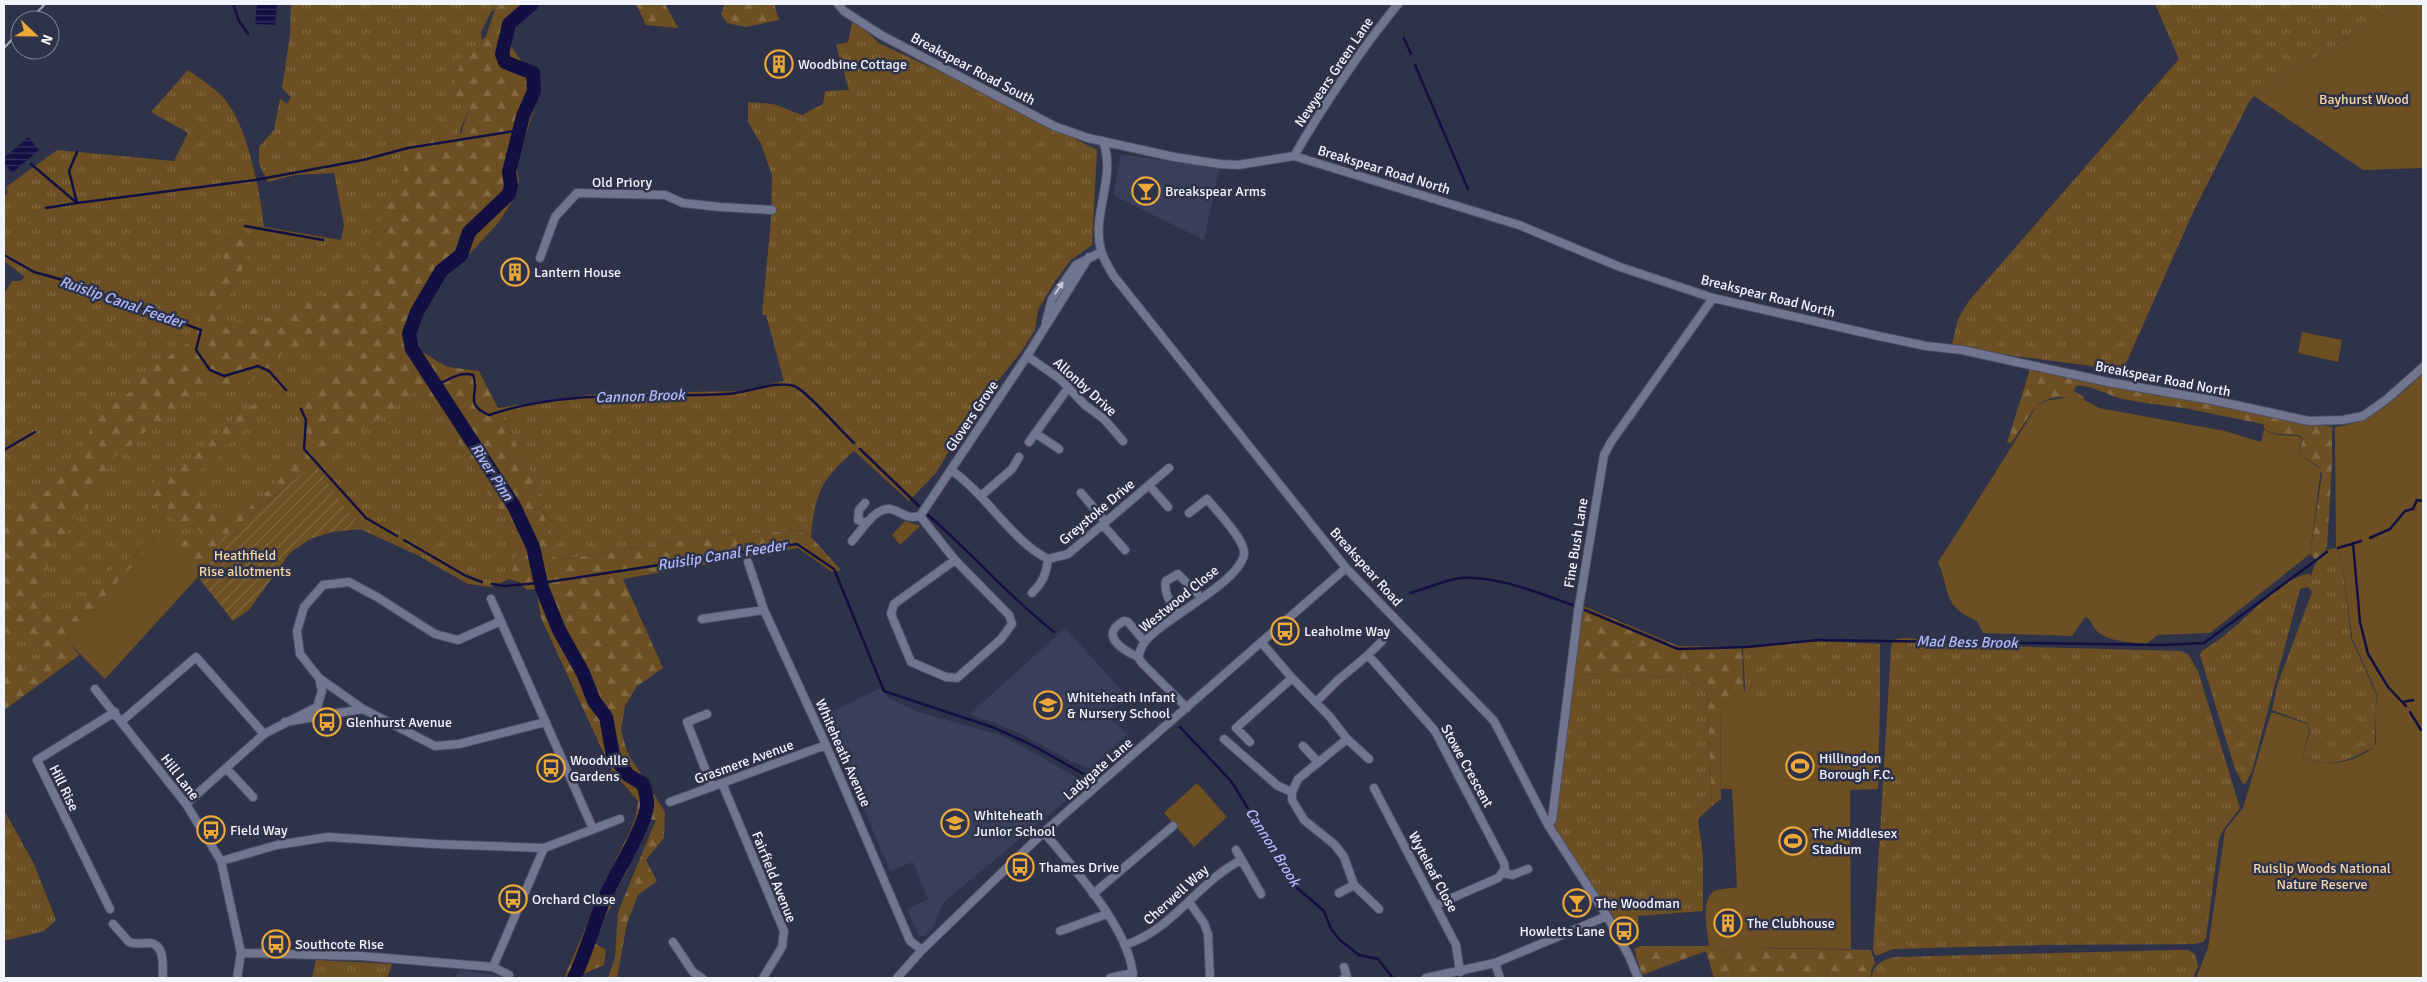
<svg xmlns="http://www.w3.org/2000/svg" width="2427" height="982" viewBox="0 0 2427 982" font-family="Signika,sans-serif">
<defs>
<pattern id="grass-tufts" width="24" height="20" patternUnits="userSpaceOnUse" patternTransform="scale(1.25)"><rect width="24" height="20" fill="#6c4f22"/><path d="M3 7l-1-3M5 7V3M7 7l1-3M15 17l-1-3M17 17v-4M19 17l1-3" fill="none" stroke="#816943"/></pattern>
<pattern id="forest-firs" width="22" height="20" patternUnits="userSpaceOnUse" patternTransform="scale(1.25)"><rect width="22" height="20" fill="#6c4f22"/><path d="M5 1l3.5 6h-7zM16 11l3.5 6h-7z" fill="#816943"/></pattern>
<pattern id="garden-furrows" width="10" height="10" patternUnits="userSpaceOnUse" patternTransform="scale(1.25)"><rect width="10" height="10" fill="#6c4f22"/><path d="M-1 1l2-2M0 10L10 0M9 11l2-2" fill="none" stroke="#816943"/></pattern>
<pattern id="water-rules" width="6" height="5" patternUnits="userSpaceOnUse" patternTransform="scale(1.25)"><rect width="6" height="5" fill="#121042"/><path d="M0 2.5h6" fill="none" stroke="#35335e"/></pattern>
</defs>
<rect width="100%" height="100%" fill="#2f334a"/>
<path fill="#393e5a" d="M1121 154 1219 169 1204 240 1113 195Z
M1065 628 1126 695 1104 714 1128 734 1090 768 1072 762 1022 734 970 714Z
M879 689 892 700 919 712 1003 736 1087 783 944 902 933 926 925 936H919L907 909 928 899 913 862 890 871 824 715Z
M459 970 496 975 506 978H455Z"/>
<path fill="url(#grass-tufts)" d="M291 4H501L491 12 481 32 482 47 476 90 437 190 401 321 422 388 443 416 493 501 517 533 521 545 509 579 491 587 468 584 417 555 360 529 315 463 222 539 198 577 156 540 66 640 79 655 4 710V294L12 281H20L25 277 4 261V196L8 193 6 187 57 150 174 161 188 133 151 112 188 70C202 80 219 90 229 105 249 134 260 192 264 227L341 240 344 225 334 173 295 175 268 182 259 164V147L274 130 280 99 287 104 291 97 282 88 290 35Z
M2155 4H2402L2254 96 2249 102 2194 210 2123 370 2015 356 1952 344 1958 319 1968 302 2179 59Z
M853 19 879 43 1002 101 1097 150 1092 245 1071 260 1055 281 1038 310 1035 330 1021 352 970 416 936 473 909 501 854 451C821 480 815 493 811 537L796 530 692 539 558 560 551 555 540 490 498 408 598 394 739 391 784 381 766 315H762L771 220 772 175 761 144 748 122V102L773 104 802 115 823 104 825 91 849 90 836 45 848 42Z
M2336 548 2340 555 2343 570 2351 638 2377 696 2375 709V746C2353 759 2327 771 2303 756L2310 731 2307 723 2272 710 2278 683 2312 592 2308 587 2300 589 2252 771 2246 783 2243 784 2235 769 2200 655 2202 651C2212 644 2222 638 2231 630 2250 615 2285 575 2310 574V579C2314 566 2320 548 2336 548Z
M1907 638 1996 646 2180 651 2188 654 2198 671 2240 808 2223 830 2219 839 2206 938 2203 942 2195 944 2044 945 1893 949 1876 956 1873 951 1891 648 1892 642 1896 639Z
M1817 641 1880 644V700H1741L1745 689 1743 648Z
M1574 674 1681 677 1707 691 1712 806 1698 819 1703 856V911L1638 916 1639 940 1629 939 1554 829Z
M4 810 34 864 56 920 44 931 4 941Z
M2179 950H2188L2195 954 2198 966 2193 978H1872C1872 964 1883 960 1895 957Z
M316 960 392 964 387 978H312Z"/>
<path fill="url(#forest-firs)" d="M497 4H538C523 21 514 21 511 46L521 61 538 73 540 91 516 165 519 181 515 196 499 222 463 261 438 283 425 311 417 321 414 333 421 351 440 363 448 367 479 371 540 490 551 554 558 560 692 539 796 530 811 537 841 570 832 572 798 548 623 579 663 668 637 686 625 706 621 730 627 752 665 812 664 838 646 860 657 881 638 895 627 923 617 978H608L615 958 618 912 656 820 648 819 626 873 613 896 612 905 601 924 594 943 606 950 604 965 583 974V978H564C581 939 597 900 615 862 624 841 637 824 638 801L612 771 541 618 536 589 527 590 519 582 509 579 521 545 517 533 493 501 443 416 422 388 315 463 269 500 260 505 256 501 276 484 273 471 286 464 299 449 300 436 295 415 351 354 340 332 314 352 284 351 262 374 240 387 201 384C186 404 171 418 148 427 138 449 123 444 113 458 103 473 109 478 91 490L87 511 74 516 66 533 55 537 51 558 38 588 71 620 92 597 107 572 124 563 140 544 156 532 198 544 204 538 197 527 173 519 160 512 151 488 157 475 173 473 240 413 272 394 274 398 253 417 236 440 226 446 216 461 200 470 194 487 202 501 216 508 221 507 232 515 239 496 250 499 256 511 222 539 198 577 156 540 66 640 79 655 4 710V661H20L25 671 40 668 46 658 41 642 9 634 4 627V518L53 487 86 441 91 427 105 409 117 402 132 390 138 373 144 374 196 337 201 317 209 300 212 275 223 261 231 223 243 219 249 247 236 290 216 308 218 320 257 321 293 310 305 300 366 285 382 241 381 216 404 171 405 161 420 140 430 135 461 133 470 105 458 104 449 97 462 60 486 36Z
M636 4H665L678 28 646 25Z
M725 4H774L779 20 746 27 727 23 721 14Z
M2031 366 2332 427V464L2327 548 2316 560 2310 554 2322 474 2318 466 2298 454 2303 439 2299 435 2277 434 2265 430 2263 424C2237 419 2210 413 2184 408 2162 405 2140 403 2119 398 2108 395 2085 383 2076 386L2074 391 2084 397V400C2033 390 2037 409 2011 443H2007Z
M1583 606 1678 646 1742 647 1744 694 1741 700H1720L1721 799 1712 806 1707 691 1681 677 1574 674Z
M1641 946H1709C1719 952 1733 955 1744 948L1871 950 1875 963 1871 971V978H1714L1706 951 1642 975 1634 949Z"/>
<path fill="#6c4f22" d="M2402 4H2423V168L2363 170 2254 96Z
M2302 332 2342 340 2338 362 2298 353Z
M2423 373V978H2196L2208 948 2225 830 2243 808 2271 713H2275L2307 724 2309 731 2303 756C2322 770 2361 762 2376 744L2375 709 2378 696 2352 638 2343 570 2340 555 2336 548 2335 427C2372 423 2397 398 2423 373Z
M2070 397 2084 400 2099 408 2225 431 2261 442 2264 430 2277 435 2298 436 2302 439 2298 454 2321 469 2310 554 2210 633 2158 635 2146 644C2131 642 2110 642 2098 632 2092 628 2093 620 2085 617L2072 636 1983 633 1977 621C1942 606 1951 593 1938 562L1999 467 2036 407 2045 401Z
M905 521 920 526 900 545 892 535Z
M156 539 198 577 105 679 66 640Z
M1720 700H1880L1878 789 1850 790 1851 949 1744 948C1733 955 1719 952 1709 946 1708 932 1700 901 1713 892 1719 888 1730 889 1737 887L1732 789H1721Z
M1197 783 1227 817 1194 847 1164 813Z"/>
<path fill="url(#garden-furrows)" d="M315 463 360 529 332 532 310 539 290 553 249 610 233 621 198 577 222 539Z"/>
<path fill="url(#water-rules)" d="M257 4H277L275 25 255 24Z
M28 137 39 150 12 173 4 162V158Z"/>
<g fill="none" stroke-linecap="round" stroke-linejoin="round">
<path stroke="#121042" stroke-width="2.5" d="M233 4 239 21 248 34
M1404 38 1411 54
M1415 65 1468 189
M31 164 77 203 255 180 363 160 408 148 521 130
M46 208 77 203 69 171 77 152
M245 226 323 240
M4 255 34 272 63 280 201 330 196 350 210 370 224 376 258 366 269 371 286 390
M437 385C448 380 460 371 473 375 481 392 462 404 489 415 564 389 649 398 727 394 745 393 778 380 794 386 806 390 842 432 854 443
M301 409 306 420 304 449 366 518 397 536
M860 449 919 506
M4 450 35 432
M928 515C971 552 1009 597 1054 632
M2370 538 2390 529 2405 511 2413 509 2417 500 2423 501
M404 540 466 576 482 582
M2353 543 2360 622 2368 654 2388 687 2406 706
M2338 548 2361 541
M492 584 505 586 548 582 797 544 834 569 884 691 992 727 1032 745 1087 776
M1410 593C1425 589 1440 582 1455 579 1487 572 1542 594 1572 605
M1585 610 1678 649 1747 647 1818 640 2163 645 2204 643 2327 552
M2403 702 2413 700
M2410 712 2421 730
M1180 727 1231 781 1275 852 1283 858 1288 873 1296 887 1324 911 1331 929 1340 940 1359 955 1378 959 1393 978"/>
<path stroke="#121042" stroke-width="14" d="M532 4 509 24 502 54 505 62 533 73 534 91 523 116 509 172 511 185 509 194 469 232 461 255 441 271 417 312 409 334 412 349 514 506 533 547 542 588 559 630 583 673 594 701 606 717 613 755 628 775 643 784C645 790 647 797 647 803 648 822 615 875 606 895 594 922 587 951 574 978"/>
<g stroke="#4c4e61" stroke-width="10">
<path id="minor" d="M838 4 844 11 881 35 1054 126 1088 138 1174 157 1220 164 1238 165 1294 156 1519 225 1620 267 1713 298 1874 335 1926 346 1962 350 2108 382 2212 400 2309 421 2343 420 2363 416 2387 399 2423 367
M1103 141C1117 177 1091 214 1101 250 1103 259 1109 267 1113 275L1346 568 1494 721 1548 825 1607 916 1629 956 1638 978
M1294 156C1325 103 1359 52 1398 4
M540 258 555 217 577 193 665 195 683 203 720 207 772 210
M1046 322 1052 299 1076 265 1101 252
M1027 356 1060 379 1085 405 1104 419 1123 441
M1035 433 1059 449
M1029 442 1068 388
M951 470C986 494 1014 543 1048 559L1068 554 1169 468
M1149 485 1168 507
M1081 493 1106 522
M982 495 1012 469 1019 457
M865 503 859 510 858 520 867 523
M920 516 955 560 1009 615 1012 624 1001 639 957 678 946 677 911 662 891 614 894 604 955 560
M920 516 1027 356 1089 257
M1103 525 1125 550
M852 541C861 531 875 507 890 509 903 511 904 520 920 516
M748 562 764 610 826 745 910 941 922 950
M1032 593C1043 582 1046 575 1048 559
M491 599 593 829
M1178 615C1172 605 1163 593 1166 581L1178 574 1197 593
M702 619 764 610
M1261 642 1292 678 1330 717 1347 739 1369 759
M1368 655 1382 641
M1138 657C1123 650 1098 635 1124 621L1128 622 1145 642
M95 689 186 804 221 861 241 953 237 978
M1316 702 1338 680 1368 655 1435 731 1504 863 1505 869 1498 878 1436 905
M1187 708 1142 663 1138 657C1140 652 1141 647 1144 643 1161 619 1245 580 1244 552 1244 539 1216 510 1207 499L1189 513
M363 709 319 678 300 654 297 631 304 607 323 585 349 582 377 597 435 634 458 640 501 621
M707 714 687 722 712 787
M122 721 196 657 264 734
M285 722 363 709 435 746 459 744 546 722
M1224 739 1278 786 1292 792
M1347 739 1298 779 1292 792V800L1304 820 1335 845 1344 857 1354 885 1379 909
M1250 742 1236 728 1292 678
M1303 746 1318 762
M226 768 253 797
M722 783 784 931 782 947 763 978
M1374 788 1456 945 1460 972
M670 802 826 745
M186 804 264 734 317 707 322 691 319 678
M1548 825 1552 820 1578 612 1604 455 1611 442 1713 298
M1044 832C1073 868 1132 931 1133 978
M1236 850 1261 894
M221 861 277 845 328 837 435 844 544 848
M1504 873 1512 875 1528 869
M1339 893 1354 885
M1093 894 1173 826
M1189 902 1204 923 1208 934 1210 978
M110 909 37 760 115 712
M113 924 129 942C136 945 142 943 150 943 166 945 162 967 163 978
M1060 931 1107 914
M673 942 693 972 702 978
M1125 945C1174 929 1197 883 1241 860
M241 953 361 956 493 967 509 975
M1495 963 1500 978
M493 967 544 848 620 819
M1344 967 1347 977 1344 978
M897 978 922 950 1044 832 1346 568
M1110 978 1133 973
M1426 978 1495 963 1607 916"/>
</g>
<use href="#minor" stroke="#717590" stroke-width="8"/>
<path stroke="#9a9dad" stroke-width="2.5" d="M30 20 45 4
M4 48 20 31"/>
</g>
<defs><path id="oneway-solid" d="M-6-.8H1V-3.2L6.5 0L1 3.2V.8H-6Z" transform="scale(1.25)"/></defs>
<use fill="#c5c8d7" href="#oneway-solid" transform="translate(1059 288) rotate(-57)"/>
<defs>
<g id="building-ring" transform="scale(1.4375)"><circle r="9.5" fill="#2f334a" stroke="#eca93a" stroke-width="1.5"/><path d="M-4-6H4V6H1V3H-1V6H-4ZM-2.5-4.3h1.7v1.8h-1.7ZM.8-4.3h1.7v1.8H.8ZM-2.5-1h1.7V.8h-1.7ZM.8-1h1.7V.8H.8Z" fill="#eca93a"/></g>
<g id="bar-ring" transform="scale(1.4375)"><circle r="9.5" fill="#2f334a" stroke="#eca93a" stroke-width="1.5"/><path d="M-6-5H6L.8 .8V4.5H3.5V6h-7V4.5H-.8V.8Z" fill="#eca93a"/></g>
<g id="bus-ring" transform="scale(1.4375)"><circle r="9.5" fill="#2f334a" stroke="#eca93a" stroke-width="1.5"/><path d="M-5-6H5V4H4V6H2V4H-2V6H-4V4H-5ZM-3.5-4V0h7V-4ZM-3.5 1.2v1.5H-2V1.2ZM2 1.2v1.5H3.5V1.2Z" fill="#eca93a"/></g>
<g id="school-ring" transform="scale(1.4375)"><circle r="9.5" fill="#2f334a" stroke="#eca93a" stroke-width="1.5"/><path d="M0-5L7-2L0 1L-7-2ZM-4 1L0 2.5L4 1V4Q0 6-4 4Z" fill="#eca93a"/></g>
<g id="stadium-ring" transform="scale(1.4375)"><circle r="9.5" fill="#2f334a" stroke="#eca93a" stroke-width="1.5"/><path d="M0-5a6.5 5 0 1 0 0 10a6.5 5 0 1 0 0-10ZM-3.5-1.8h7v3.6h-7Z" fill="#eca93a"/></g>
</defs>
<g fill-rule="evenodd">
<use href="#building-ring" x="779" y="64"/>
<use href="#bar-ring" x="1146" y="191"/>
<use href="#building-ring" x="515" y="272"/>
<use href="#bus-ring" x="1285" y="631"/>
<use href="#school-ring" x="1048" y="705"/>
<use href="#bus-ring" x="327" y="722"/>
<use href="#stadium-ring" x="1800" y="766"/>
<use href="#bus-ring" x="551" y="768"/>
<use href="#school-ring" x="955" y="823"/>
<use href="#bus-ring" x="211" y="830"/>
<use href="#stadium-ring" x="1793" y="841"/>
<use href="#bus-ring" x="1020" y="867"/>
<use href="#bus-ring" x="513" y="899"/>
<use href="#bar-ring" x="1577" y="903"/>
<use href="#building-ring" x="1728" y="923"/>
<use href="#bus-ring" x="1624" y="931"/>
<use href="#bus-ring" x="276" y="944"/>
</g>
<g text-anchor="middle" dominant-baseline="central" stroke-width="5" stroke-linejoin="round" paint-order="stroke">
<g font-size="14" fill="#f2f4fd" stroke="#2f334a" text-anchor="start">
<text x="798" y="64">Woodbine Cottage</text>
<text x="1165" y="191">Breakspear Arms</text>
<text x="534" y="272">Lantern House</text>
<text x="1304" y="631">Leaholme Way</text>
<text x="1067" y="697">Whiteheath Infant<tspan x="1067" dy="16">&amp; Nursery School</tspan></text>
<text x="346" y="722">Glenhurst Avenue</text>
<text x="1819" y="758">Hillingdon<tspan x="1819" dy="16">Borough F.C.</tspan></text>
<text x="570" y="760">Woodville<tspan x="570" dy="16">Gardens</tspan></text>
<text x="974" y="815">Whiteheath<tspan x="974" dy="16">Junior School</tspan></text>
<text x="230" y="830">Field Way</text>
<text x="1812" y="833">The Middlesex<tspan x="1812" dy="16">Stadium</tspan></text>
<text x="1039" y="867">Thames Drive</text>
<text x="532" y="899">Orchard Close</text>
<text x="1596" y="903">The Woodman</text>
<text x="1747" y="923">The Clubhouse</text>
<text x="1605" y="931" text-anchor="end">Howletts Lane</text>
<text x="295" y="944">Southcote Rise</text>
</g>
<g font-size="14" fill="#f2f4fd" stroke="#2f334a">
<text transform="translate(973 69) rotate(28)">Breakspear Road South</text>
<text transform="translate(1334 72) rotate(-56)">Newyears Green Lane</text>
<text transform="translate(1384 170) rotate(17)">Breakspear Road North</text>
<text x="622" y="182">Old Priory</text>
<text transform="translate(1768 296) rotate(14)">Breakspear Road North</text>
<text transform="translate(2163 379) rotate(11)">Breakspear Road North</text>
<text transform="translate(1085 387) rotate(42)">Allonby Drive</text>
<text transform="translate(972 416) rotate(-56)">Glovers Grove</text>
<text transform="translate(1097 512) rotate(-40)">Greystoke Drive</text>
<text transform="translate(1576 543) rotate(-81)">Fine Bush Lane</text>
<text transform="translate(1366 567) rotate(48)">Breakspear Road</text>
<text transform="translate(1179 599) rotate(-39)">Westwood Close</text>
<text transform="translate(843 753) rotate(66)">Whiteheath Avenue</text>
<text transform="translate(744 762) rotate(-20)">Grasmere Avenue</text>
<text transform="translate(1467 766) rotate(61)">Stowe Crescent</text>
<text transform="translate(1098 769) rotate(-41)">Ladygate Lane</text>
<text transform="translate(180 777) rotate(53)">Hill Lane</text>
<text transform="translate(64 788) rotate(64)">Hill Rise</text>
<text transform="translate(1433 872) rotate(62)">Wyteleaf Close</text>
<text transform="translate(774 877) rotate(68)">Fairfield Avenue</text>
<text transform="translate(1176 895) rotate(-42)">Cherwell Way</text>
</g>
<g font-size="14" fill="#f8d6a7" stroke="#2f334a">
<text x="2364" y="99">Bayhurst Wood</text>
<text x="245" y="555">Heathfield<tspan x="245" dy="16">Rise allotments</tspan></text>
<text x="2322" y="868">Ruislip Woods National<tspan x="2322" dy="16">Nature Reserve</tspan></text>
</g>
<g font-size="15" font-style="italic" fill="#b0bafe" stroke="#2f334a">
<text transform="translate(122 302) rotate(19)">Ruislip Canal Feeder</text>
<text transform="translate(640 396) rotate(-2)">Cannon Brook</text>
<text transform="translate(492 472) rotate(57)">River Pinn</text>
<text transform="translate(722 555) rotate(-9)">Ruislip Canal Feeder</text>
<text transform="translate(1967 642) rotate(1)">Mad Bess Brook</text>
<text transform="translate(1273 847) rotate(58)">Cannon Brook</text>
</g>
</g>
<rect width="2427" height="982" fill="none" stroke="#f2f4fd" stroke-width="10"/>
<g transform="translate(35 35) rotate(112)"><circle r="24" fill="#2f334a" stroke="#7d8092"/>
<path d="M0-4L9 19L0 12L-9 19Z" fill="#eca93a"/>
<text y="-8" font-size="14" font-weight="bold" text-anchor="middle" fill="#f2f4fd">N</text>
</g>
</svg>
